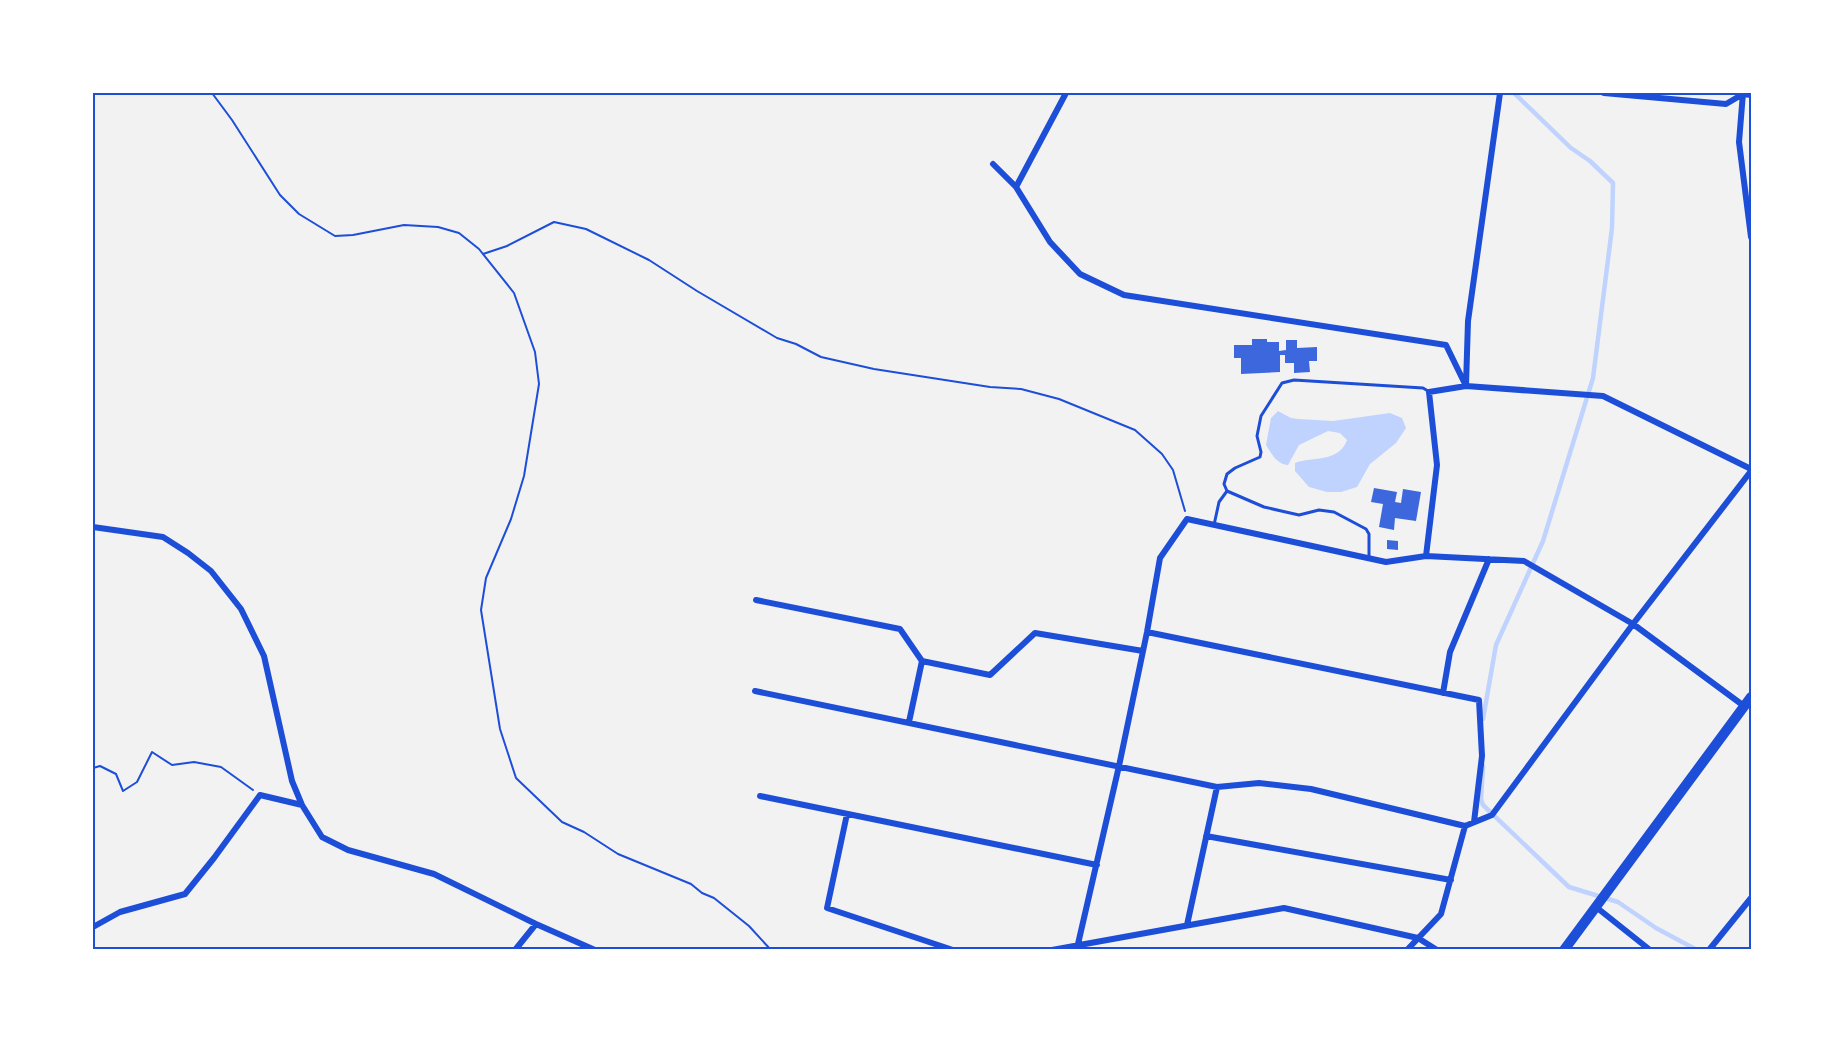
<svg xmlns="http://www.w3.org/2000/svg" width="1844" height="1043" viewBox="0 0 1844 1043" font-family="'Sofia Sans Condensed',sans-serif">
<rect width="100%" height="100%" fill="#f2f2f2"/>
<path fill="#bfd3fe" d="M1278 411 1291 418 1298 419 1333 421 1390 413 1402 418 1406 428 1396 443 1370 464 1357 487 1341 492H1327L1309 487 1295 471V463C1313 456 1339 463 1347 440L1340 433 1328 431 1299 445 1288 465C1276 464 1272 454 1266 445L1271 418Z"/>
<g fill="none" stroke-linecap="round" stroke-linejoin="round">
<path stroke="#bfd3fe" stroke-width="4.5" d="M1483 719 1496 645 1543 541 1593 378 1612 228 1613 183 1590 161 1571 148 1514 93
M1483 766 1481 799 1483 805 1569 887 1618 902 1656 928 1697 950"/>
</g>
<path fill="#3d67dc" d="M1252 339H1267V342H1279V351L1286 350V340H1297V348L1317 347V361H1309L1310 372 1294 373V363H1285V355H1280V372L1241 374V358H1234V345H1252Z
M1374 488 1397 492 1395 502 1401 503 1403 489 1421 492 1416 521 1395 518 1394 530 1379 527 1383 504 1371 502Z
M1387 540 1398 541V550L1387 549Z"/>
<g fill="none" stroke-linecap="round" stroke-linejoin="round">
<path stroke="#1d4ed8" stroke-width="2" d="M212 93 232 120 280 195 299 214 335 236 353 235 404 225 438 227 459 233 479 249 514 293 535 352 539 384 524 476 511 519 486 578 481 610 500 729 516 778 562 822 584 832 618 854 691 884 702 893 714 898 749 926 771 950
M483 254 507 246 554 222 586 229 649 260 697 291 777 338 796 344 821 357 874 369 990 387 1021 389 1059 399 1135 430 1162 454 1173 470 1185 511
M93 768 100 766 116 774 123 791 137 782 152 752 172 765 194 762 221 767 253 790"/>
<path stroke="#1d4ed8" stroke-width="3" d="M1214 525 1219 502 1227 491
M1369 556V534L1366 529 1334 512 1319 510 1299 515 1264 507 1227 491 1224 484 1227 474 1235 468 1260 457 1261 452 1257 436 1261 416 1282 383 1294 380 1423 388 1428 391"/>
<path stroke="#1d4ed8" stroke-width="6" d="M1604 93 1726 104 1743 94 1751 95
M1743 93 1739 142 1751 237
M993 164 1016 187 1050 242 1080 274 1124 295 1446 345 1466 386
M1016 187 1066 93
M1466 385 1468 321 1500 93
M93 527 163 537 188 553 211 571 241 609 264 656 292 781 302 805 322 837 348 850 434 874 536 924 595 950
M1426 556 1437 465 1429 392 1466 386 1603 396 1751 469
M756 600 900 629 922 661 990 675 1035 633 1143 651
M1147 632 1479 700 1482 756 1474 822
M755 691 1217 787 1259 783 1311 789 1465 826 1492 815 1633 624 1751 471
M1443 693 1450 652 1489 559
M909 722 922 661
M760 796 1097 865
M847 814 827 908 953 950
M1206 836 1451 880
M1596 907 1650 950
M1187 925 1217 787
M93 927 120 912 185 894 214 858 260 795 302 805
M1078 944 1119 766 1147 632 1160 558 1187 519 1386 562 1426 556 1524 561 1633 624 1744 706
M515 950 536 924
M1052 950 1284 908 1418 938 1437 950
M1407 950 1441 914 1465 826
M1709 950 1751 898"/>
<path stroke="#1d4ed8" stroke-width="10" d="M1564 950 1751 697"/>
</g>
<rect width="1844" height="1043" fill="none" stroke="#ffffff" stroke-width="189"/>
<rect x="94" y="94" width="1656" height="854" fill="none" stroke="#1d4ed8" stroke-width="2"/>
</svg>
